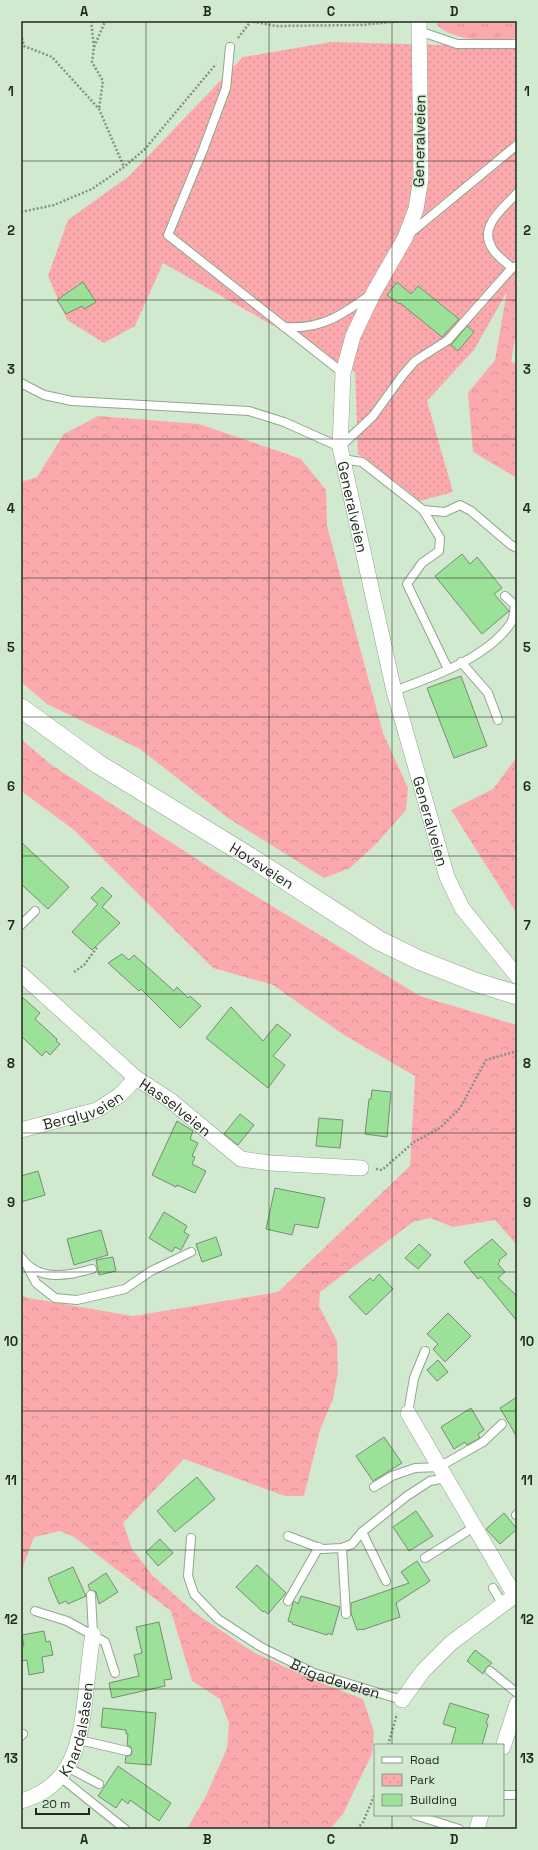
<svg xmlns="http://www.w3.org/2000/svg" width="538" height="1850" viewBox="0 0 538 1850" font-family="'Space Grotesk',sans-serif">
<defs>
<pattern id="grass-tufts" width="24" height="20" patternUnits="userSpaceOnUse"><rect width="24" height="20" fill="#fca9ad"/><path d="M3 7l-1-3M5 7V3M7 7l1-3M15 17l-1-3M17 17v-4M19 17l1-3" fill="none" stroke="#d89194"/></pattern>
<pattern id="forest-crowns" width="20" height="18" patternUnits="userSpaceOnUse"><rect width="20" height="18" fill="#fca9ad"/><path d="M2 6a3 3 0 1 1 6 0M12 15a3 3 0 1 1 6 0" fill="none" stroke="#d89194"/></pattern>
<pattern id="park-dots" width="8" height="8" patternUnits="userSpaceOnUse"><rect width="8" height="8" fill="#fca9ad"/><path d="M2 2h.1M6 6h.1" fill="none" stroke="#d89194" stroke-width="1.8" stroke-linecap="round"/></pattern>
</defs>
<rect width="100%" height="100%" fill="#d1eacf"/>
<path fill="url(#grass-tufts)" d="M438 21H517V38C495 42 454 42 437 25Z"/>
<path fill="url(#forest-crowns)" d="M514 281 517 284V327L511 362 517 364V478L473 452 468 393 495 360 507 291Z
M98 416 199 424 301 459 326 490 327 526 383 733 408 788 406 810 377 843 350 868 324 878 228 818 140 749 47 704 21 682V482L37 477 64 434Z
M21 739 50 764 226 878 420 996 517 1025V1245L495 1220 453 1227 430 1218 413 1222 320 1292 319 1306 337 1341 338 1372 333 1399 320 1430 304 1496H285L184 1459 123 1523 132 1549 153 1576 195 1613 253 1652 316 1681 363 1699 374 1732 372 1754 343 1814 330 1829H187L206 1796 227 1748 229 1723 220 1699 192 1681 171 1611 74 1537 60 1531 34 1537 21 1572V1295L28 1298 133 1316 278 1292 410 1166 415 1076 344 1035 273 985 213 968 74 830 21 791Z
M517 757V846L514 854 517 860V914L451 810 493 789Z"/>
<path fill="url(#park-dots)" d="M331 42 517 47V284L513 281 474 350 427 401 453 492 420 501 358 454 355 372 163 263 135 326 104 343 67 320 48 276 68 220 129 176 243 57Z"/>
<path fill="#9be197" stroke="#778d75" d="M83 282 96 302 84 309 82 306 66 314 57 300Z
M397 282 411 294 418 286 459 319 442 337 400 303 399 304 387 295Z
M467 326 474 332 458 351 451 345Z
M462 554 470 564 477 557 502 588 494 594 509 611 482 634 435 576Z
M461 676 487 746 454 758 427 688Z
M21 842 69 887 48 909 21 884Z
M102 887 112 896 102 907 120 923 92 950 72 932 98 904 91 898Z
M122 954 129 960 134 955 174 991 177 987 188 998 190 996 201 1006 180 1028 141 989 139 991 108 963Z
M21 996 40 1013 35 1019 57 1039 56 1041 60 1044 50 1055 46 1051 42 1056 21 1036Z
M231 1007 263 1041 277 1024 291 1035 273 1056 285 1065 268 1088 206 1038Z
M372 1090 391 1092 387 1137 365 1134 369 1099H371Z
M240 1114 254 1125 238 1145 224 1134Z
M319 1118 343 1120 340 1148 316 1146Z
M177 1121 193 1131 190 1139 198 1143 192 1156 195 1157 192 1164 206 1171 195 1193 177 1185 176 1187 152 1175Z
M38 1171 45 1195 21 1202V1176Z
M275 1188 325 1198 318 1228 295 1224 292 1235 266 1229Z
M164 1212 187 1226 184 1232 189 1235 181 1250 175 1247 172 1252 149 1238Z
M101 1230 108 1255 74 1265 67 1239Z
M216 1237 222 1255 202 1262 196 1244Z
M492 1239 507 1254 499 1260 500 1261 498 1264 505 1272 498 1278 517 1296V1321L481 1277 478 1279 464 1262Z
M419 1244 431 1255 418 1269 405 1258Z
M113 1257 116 1271 99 1275 96 1260Z
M379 1274 393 1289 366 1315 349 1297 370 1278 373 1281Z
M448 1313 471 1336 445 1362 433 1349 438 1344 427 1334Z
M438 1360 448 1372 437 1381 427 1370Z
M517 1397V1437L500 1408Z
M471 1408 484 1430 478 1434 480 1438 467 1445 465 1442 454 1449 441 1427Z
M384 1437 402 1463 373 1481 356 1456Z
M197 1477 215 1499 175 1532 157 1511Z
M416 1511 433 1536 409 1551 393 1527Z
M504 1513 517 1529 500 1544 486 1529Z
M160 1539 173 1553 158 1566 146 1552Z
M417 1561 430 1581 396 1603 400 1617 362 1630V1629L357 1630 351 1613V1603L409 1583 401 1572Z
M257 1565 286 1593 268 1614 264 1611 263 1612 236 1587Z
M73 1567 86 1596 68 1604 66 1601 59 1604 48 1578Z
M106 1573 118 1592 99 1604 96 1592 90 1590 88 1585Z
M301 1596 340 1607 332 1635 328 1633 327 1635 292 1624 293 1623 288 1621 293 1603 294 1601 298 1604Z
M159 1622 172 1679 164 1680 165 1686 112 1698 109 1683 139 1676 134 1655 142 1653 136 1627Z
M44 1631 46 1642 50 1641 53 1655 42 1657 44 1672 29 1675 27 1660 21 1661V1647L24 1646 22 1635Z
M475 1650 492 1663 486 1668 483 1674 467 1661Z
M450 1703 489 1715 486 1723 488 1724 482 1745H451L456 1728 443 1724Z
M103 1708 156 1713 151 1765 125 1763 126 1756 131 1755 132 1752 131 1747 127 1745 128 1734H126V1730L101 1727Z
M118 1766 171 1803 159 1821 130 1800 128 1804 122 1799 116 1808 98 1796Z"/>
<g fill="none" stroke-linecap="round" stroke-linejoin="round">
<g stroke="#8fa78d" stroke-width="10">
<g id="service">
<path d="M419 31 457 44H517"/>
<path d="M230 47 226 88 203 150 168 235 343 373"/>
<path d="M408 235 517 145"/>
<path d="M512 268C506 262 496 256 492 248 478 226 504 208 517 193"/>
<path d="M284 327C321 330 342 315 370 295"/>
<path d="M21 383 44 395 72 401 249 411 284 422 340 447 373 416 402 376 415 361 448 340 512 268 517 266"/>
<path d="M342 459 362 462 423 510 440 538 439 551 422 563 407 584 448 669"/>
<path d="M423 510 445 512 460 505 471 511 511 545 517 548"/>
<path d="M461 662 488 693 498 720"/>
<path d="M394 691C433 677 487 658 511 623 514 618 514 610 515 605L505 596"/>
<path d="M21 925 35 911"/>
<path d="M21 1257C38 1282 67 1276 92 1269"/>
<path d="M26 1264 36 1283 55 1298 77 1300 125 1289 151 1271 191 1252"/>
<path d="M408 1413 414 1378 425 1351"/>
<path d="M374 1487 392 1476 415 1468 439 1467 483 1442 502 1424"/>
<path d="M516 1515 517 1514"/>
<path d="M362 1532 386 1581"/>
<path d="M288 1536 322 1549 342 1548 352 1544 362 1532 407 1496 430 1481 446 1478"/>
<path id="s1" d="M191 1538 188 1576 194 1594 218 1619 261 1647 314 1673 402 1700"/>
<path d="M342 1548 346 1614"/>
<path d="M425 1558 474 1527"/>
<path d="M493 1588 503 1605"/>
<path d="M91 1595 93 1634"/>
<path d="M288 1601 319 1547"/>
<path d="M35 1611 67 1621 105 1642 115 1673"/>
<path d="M490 1671 517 1693"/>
<path d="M21 1736 23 1734"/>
<path d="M79 1740 127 1751"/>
<path d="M67 1767 99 1784"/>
<path d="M60 1777 125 1829"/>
<path d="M503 1795H517"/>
<path d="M415 1815 459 1829"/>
</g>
</g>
<g stroke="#8fa78d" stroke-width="16">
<g id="minor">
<path id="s2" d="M419 21 421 178 416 209 405 238 374 292 353 336 343 373 340 447 394 691 447 877 462 908 517 976"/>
<path id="s3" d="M21 974 136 1078 170 1100 241 1159 270 1163 361 1168"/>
<path id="s4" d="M21 1130 97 1110 120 1095 136 1078"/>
<path d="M408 1413 515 1596"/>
<path d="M402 1700 423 1671 451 1643 517 1594"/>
<path d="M503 1747 517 1704"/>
<path id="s5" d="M21 1801C75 1786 81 1738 86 1691 88 1672 90 1653 93 1634"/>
<path d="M477 1829 481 1815"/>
</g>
</g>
<g stroke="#8fa78d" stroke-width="20">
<g id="tertiary">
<path id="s6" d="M21 708 98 764 253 859 378 940 419 960 475 982 517 995"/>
</g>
</g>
<path stroke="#829481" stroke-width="2.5" stroke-dasharray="2 2" stroke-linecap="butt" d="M91 21 94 47 92 62 103 81 99 109
M249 21 276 26 362 25 401 21
M21 34 24 46 52 57 99 109 124 167
M238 38 251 21
M94 47 104 24 107 21
M21 212 54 205 92 189 124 167 145 149 216 64
M74 972 84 965 98 946
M376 1169 382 1170 414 1142 440 1128 460 1108 486 1060 517 1051
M388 1745 397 1714
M357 1829 363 1822 375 1794"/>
<use href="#service" stroke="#fff" stroke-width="8"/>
<use href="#minor" stroke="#fff" stroke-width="15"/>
<use href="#tertiary" stroke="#fff" stroke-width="19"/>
</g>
<path fill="none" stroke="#1f291f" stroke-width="1" stroke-opacity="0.55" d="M146 21V1829M269 21V1829M392 21V1745M21 161H517M21 300H517M21 439H517M21 578H517M21 717H517M21 856H517M21 994H517M21 1133H517M21 1272H517M21 1411H517M21 1550H517M21 1689H517M392 1815V1829"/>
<g text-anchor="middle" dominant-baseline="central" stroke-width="3" stroke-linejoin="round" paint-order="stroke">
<g font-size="15" fill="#1f291f" stroke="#d1eacf">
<text transform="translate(419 141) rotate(-89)">Generalveien</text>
<text stroke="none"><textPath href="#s2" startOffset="504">Generalveien</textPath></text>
<text stroke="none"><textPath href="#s2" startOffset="828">Generalveien</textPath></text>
<text stroke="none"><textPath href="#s6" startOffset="288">Hovsveien</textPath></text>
<text stroke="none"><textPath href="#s4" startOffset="65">Berglyveien</textPath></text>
<text stroke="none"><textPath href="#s3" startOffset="204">Hasselveien</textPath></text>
<text stroke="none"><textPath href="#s1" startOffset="224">Brigadeveien</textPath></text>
<text stroke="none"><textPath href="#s5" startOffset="98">Knardalsåsen</textPath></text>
</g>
</g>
<rect width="538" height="1850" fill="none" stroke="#d1eacf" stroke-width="44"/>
<rect x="374" y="1744" width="130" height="72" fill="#d1eacf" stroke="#8a9d89"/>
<rect x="382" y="1757" width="20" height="6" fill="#ffffff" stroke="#8a9d89"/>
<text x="410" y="1764" font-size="12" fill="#1f291f">Road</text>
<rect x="382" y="1774" width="20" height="12" fill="url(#park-dots)" stroke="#8a9d89"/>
<text x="410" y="1784" font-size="12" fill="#1f291f">Park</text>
<rect x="382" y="1794" width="20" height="12" fill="#9be197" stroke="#8a9d89"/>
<text x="410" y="1804" font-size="12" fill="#1f291f">Building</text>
<path d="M36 1808v6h53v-6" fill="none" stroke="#1f291f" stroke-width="2"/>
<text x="42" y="1808" font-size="12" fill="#1f291f" stroke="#d1eacf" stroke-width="3" paint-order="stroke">20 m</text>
<rect x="22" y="22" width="494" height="1806" fill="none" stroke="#1f291f" stroke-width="1.5"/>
<g font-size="13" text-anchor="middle" font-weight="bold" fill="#1f291f">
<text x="84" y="16">A</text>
<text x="207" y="16">B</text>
<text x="331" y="16">C</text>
<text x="454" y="16">D</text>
<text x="11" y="96">1</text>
<text x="527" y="96">1</text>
<text x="11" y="235">2</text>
<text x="527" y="235">2</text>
<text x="11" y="374">3</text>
<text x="527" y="374">3</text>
<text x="11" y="513">4</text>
<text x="527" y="513">4</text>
<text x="11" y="652">5</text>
<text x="527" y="652">5</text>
<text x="11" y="791">6</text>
<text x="527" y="791">6</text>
<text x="11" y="930">7</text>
<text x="527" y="930">7</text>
<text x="11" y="1068">8</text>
<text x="527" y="1068">8</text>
<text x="11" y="1207">9</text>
<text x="527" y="1207">9</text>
<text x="11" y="1346">10</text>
<text x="527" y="1346">10</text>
<text x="11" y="1485">11</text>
<text x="527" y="1485">11</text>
<text x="11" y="1624">12</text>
<text x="527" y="1624">12</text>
<text x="11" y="1763">13</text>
<text x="527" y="1763">13</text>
<text x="84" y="1844">A</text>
<text x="207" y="1844">B</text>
<text x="331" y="1844">C</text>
<text x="454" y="1844">D</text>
</g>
</svg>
